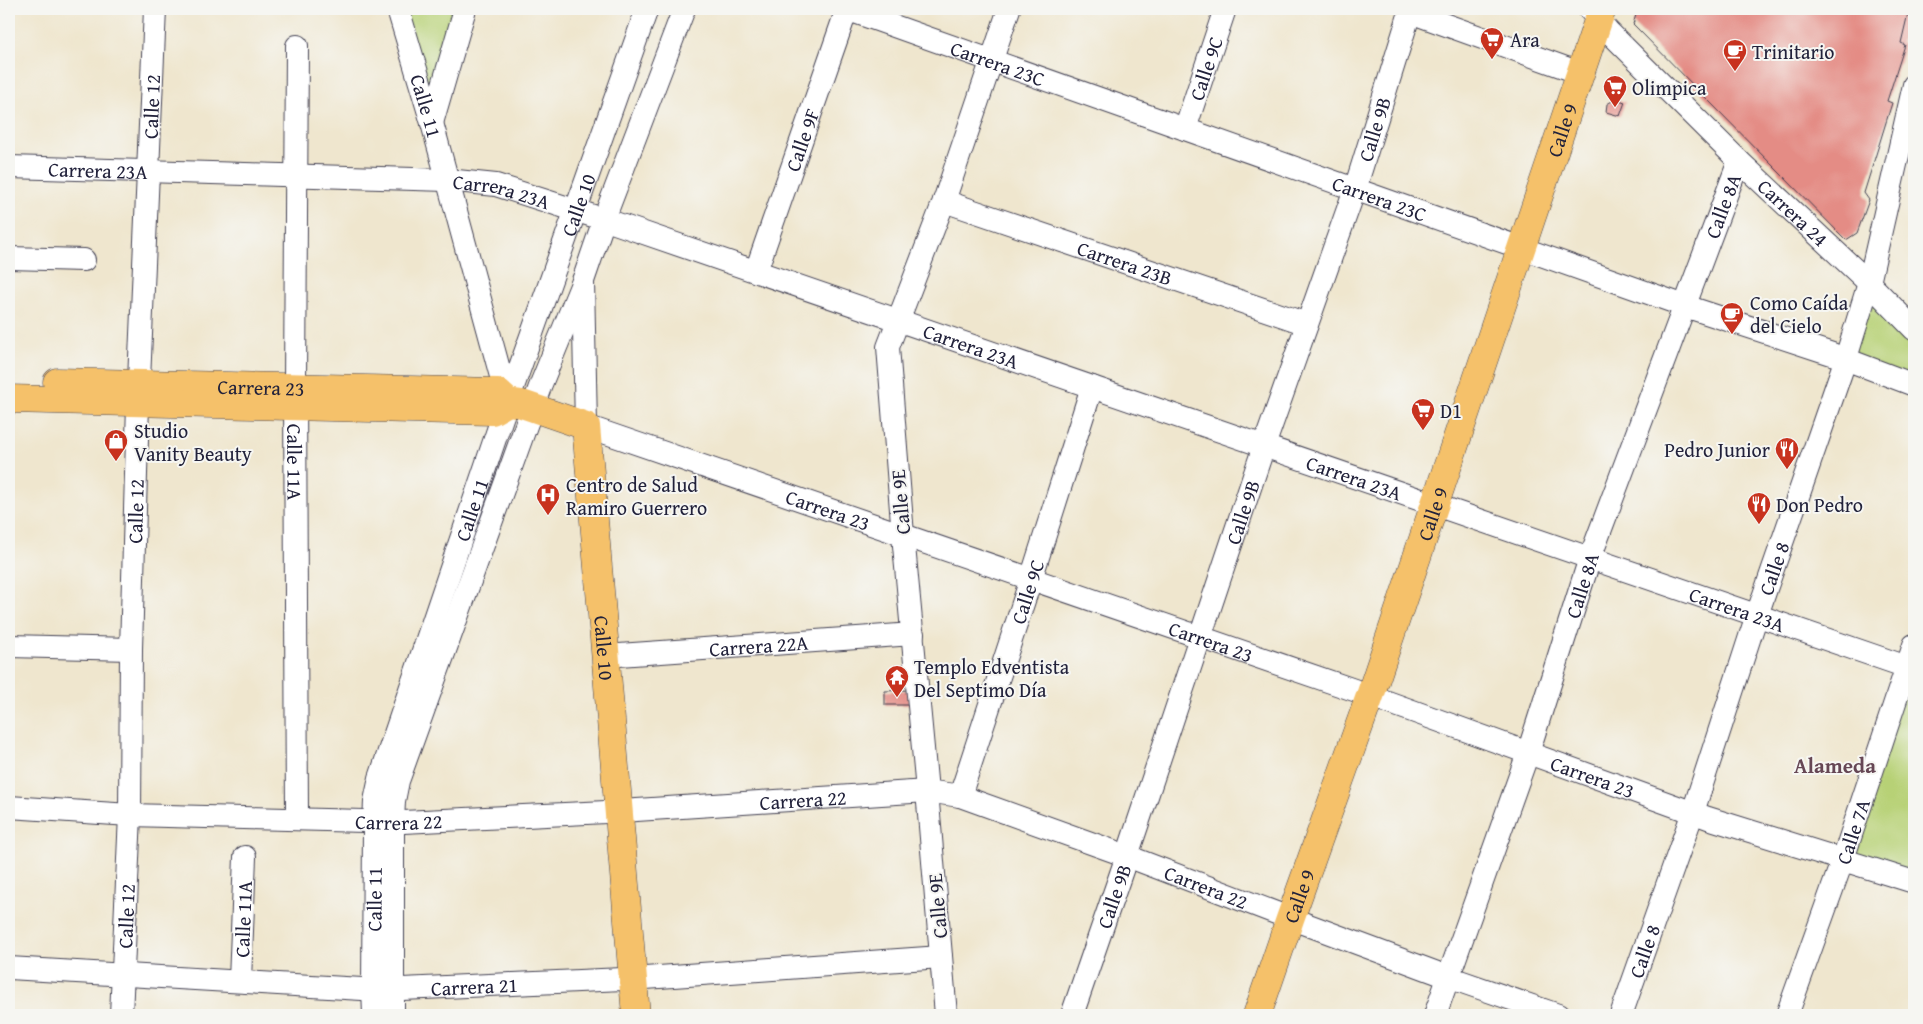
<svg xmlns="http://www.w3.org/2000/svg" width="1923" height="1024" viewBox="0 0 1923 1024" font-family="'Gentium Book Plus',serif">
<rect width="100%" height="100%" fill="#f6f6f2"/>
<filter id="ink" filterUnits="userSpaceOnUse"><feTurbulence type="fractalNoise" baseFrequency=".02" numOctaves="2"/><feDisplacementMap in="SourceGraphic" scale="10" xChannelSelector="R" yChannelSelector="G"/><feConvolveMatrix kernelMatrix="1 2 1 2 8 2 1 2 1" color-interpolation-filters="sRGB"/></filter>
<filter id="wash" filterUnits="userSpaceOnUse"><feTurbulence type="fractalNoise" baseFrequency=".0096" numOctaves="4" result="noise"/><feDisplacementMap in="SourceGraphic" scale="20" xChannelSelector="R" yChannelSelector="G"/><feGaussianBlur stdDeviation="1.12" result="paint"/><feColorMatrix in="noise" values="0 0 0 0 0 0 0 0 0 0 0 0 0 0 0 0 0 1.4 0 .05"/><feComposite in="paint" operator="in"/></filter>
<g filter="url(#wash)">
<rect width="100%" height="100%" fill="#efe6ce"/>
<path fill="#b7d176" stroke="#6c7a58" d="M398 9H465L432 123Z
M1869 283 1914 329V385L1846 358Z
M1914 645V882L1843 859Z"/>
<g id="blocks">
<path fill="#e48c85" d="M1638 9H1909L1901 43 1905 45 1887 101 1892 103 1864 193 1869 200 1857 233 1846 240 1633 24Z
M1616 99 1625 102 1620 116 1606 112 1607 104Z
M908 690 909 705H885V691Z"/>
</g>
</g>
<g filter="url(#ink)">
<use href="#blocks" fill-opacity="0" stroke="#413f51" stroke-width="1"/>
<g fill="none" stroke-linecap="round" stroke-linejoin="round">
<g stroke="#413f51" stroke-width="24">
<g id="minor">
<path id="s1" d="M398 9 432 123 508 402"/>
<path id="s2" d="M846 9 1685 306 1832 354 1914 385"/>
<path id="s3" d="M1589 9 1608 31 1739 161 1869 283 1914 329"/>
<path d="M1410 12 1580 73"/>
<path id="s4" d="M297 46 295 387 297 819"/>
<path d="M432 123 465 9"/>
<path id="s5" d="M1185 129 1225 9"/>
<path id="s6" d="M9 167 447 180 496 185 612 222 1907 667"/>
<path id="s7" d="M944 201 1307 324"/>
<path d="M9 258 84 260"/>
<path id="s8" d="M756 271 847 9"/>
<path id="s9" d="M583 281 586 426 1357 691 1708 818 1914 882"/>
<path d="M9 646 131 649"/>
<path id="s10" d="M605 656 913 634"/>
<path id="s11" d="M960 796 1031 579 1092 387"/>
<path id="s12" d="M9 807 130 815 403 822 606 812 927 791 960 796 1127 856 1276 913 1448 977 1558 1015"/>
<path id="s13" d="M9 968 362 989H402L645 978 941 957"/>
<path id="s14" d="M240 980 245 857"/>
<path id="s15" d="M121 1015 130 815 131 649 138 404 155 9"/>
<path id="s16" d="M374 1015 373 989 374 822 375 801 380 778 502 418 647 9"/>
<path d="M393 1015V822L394 801 398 781 541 384 583 281 607 211 684 9"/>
<path d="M946 1015 927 791 903 535 888 347 944 201 1009 9"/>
<path id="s17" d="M1072 1015 1127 856 1264 446 1355 189 1411 9"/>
<path id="s18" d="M1435 1015 1528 753 1590 558 1739 161"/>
<path id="s19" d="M1621 1015 1693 812 1757 615 1846 358 1869 283 1914 85"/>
<path id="s20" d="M1787 1015 1843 859 1914 645"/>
</g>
</g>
<g stroke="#413f51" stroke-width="29">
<g id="major">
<path id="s21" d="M57 382 497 392 508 402"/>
<path id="s22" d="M9 399 492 411 508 402 522 404 586 426 636 1015"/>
<path id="s23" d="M1257 1015 1290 919 1370 696 1602 9"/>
</g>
</g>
<use href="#minor" stroke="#fff" stroke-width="22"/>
<use href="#major" stroke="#f5c16b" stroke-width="28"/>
</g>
</g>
<defs>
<g id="supermarket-pin" transform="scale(1.25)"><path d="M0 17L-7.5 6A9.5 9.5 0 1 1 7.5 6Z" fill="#c8321e" stroke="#f6f6f2"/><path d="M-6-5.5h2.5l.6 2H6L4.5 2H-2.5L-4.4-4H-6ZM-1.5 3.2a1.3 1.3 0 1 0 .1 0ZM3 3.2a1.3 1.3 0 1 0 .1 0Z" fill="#fff"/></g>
<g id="cafe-pin" transform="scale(1.25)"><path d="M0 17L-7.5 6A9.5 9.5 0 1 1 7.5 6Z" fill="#c8321e" stroke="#f6f6f2"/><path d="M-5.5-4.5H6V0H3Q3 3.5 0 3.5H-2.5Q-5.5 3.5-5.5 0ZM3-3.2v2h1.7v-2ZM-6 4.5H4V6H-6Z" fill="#fff"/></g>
<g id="shop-pin" transform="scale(1.25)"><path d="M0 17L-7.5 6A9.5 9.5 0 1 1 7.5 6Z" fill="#c8321e" stroke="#f6f6f2"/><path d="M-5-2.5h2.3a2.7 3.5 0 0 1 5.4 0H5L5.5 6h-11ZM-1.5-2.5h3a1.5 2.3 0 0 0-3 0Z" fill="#fff"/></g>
<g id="restaurant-pin" transform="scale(1.25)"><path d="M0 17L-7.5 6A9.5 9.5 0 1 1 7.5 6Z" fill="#c8321e" stroke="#f6f6f2"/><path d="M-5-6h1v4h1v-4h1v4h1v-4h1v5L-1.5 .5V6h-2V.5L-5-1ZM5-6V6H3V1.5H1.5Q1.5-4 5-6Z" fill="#fff"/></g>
<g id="hospital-pin" transform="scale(1.25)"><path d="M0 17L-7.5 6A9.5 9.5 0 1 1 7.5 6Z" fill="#c8321e" stroke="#f6f6f2"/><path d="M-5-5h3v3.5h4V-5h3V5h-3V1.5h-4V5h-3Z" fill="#fff"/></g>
<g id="temple-pin" transform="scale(1.25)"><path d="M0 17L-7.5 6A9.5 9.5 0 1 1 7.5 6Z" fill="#c8321e" stroke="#f6f6f2"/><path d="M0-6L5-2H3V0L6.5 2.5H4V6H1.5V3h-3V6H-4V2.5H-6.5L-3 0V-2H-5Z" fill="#fff"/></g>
</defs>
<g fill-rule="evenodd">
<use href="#supermarket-pin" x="1492" y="39"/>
<use href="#cafe-pin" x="1735" y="51"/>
<use href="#supermarket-pin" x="1615" y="87"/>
<use href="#cafe-pin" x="1732" y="314"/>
<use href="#supermarket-pin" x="1423" y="410"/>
<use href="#shop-pin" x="116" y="441"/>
<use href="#restaurant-pin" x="1787" y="449"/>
<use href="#hospital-pin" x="548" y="495"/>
<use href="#restaurant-pin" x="1759" y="504"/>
<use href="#temple-pin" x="897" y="677"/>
</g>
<g text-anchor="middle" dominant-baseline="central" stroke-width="4" stroke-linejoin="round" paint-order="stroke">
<g font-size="20" fill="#22223b" stroke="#f6f6f2" text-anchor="start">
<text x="1510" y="39">Ara</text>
<text x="1752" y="51">Trinitario</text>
<text x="1632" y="87">Olimpica</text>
<text x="1750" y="302">Como Caída<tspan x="1750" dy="23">del Cielo</tspan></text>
<text x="1440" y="410">D1</text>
<text x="134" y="430">Studio<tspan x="134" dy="23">Vanity Beauty</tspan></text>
<text x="1770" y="449" text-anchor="end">Pedro Junior</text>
<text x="566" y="484">Centro de Salud<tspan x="566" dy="23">Ramiro Guerrero</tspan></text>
<text x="1776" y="504">Don Pedro</text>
<text x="914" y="666">Templo Edventista<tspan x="914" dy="23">Del Septimo Día</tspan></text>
</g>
<g font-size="20" fill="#22223b" stroke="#f6f6f2">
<text stroke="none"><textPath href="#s2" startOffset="161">Carrera 23C</textPath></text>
<text stroke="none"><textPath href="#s5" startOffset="64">Calle 9C</textPath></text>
<text stroke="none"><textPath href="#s1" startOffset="101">Calle 11</textPath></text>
<text stroke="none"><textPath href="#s15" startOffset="909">Calle 12</textPath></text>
<text stroke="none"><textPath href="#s17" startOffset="936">Calle 9B</textPath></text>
<text stroke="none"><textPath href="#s23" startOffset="936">Calle 9</textPath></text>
<text stroke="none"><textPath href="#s8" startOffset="139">Calle 9F</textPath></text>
<text stroke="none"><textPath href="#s6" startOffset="89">Carrera 23A</textPath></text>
<text stroke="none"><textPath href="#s6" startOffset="494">Carrera 23A</textPath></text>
<text stroke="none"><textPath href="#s2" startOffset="566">Carrera 23C</textPath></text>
<text stroke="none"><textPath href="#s16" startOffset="844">Calle 10</textPath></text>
<text stroke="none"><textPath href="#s18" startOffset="859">Calle 8A</textPath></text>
<text stroke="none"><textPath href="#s3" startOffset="288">Carrera 24</textPath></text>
<text stroke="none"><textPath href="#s7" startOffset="191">Carrera 23B</textPath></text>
<text stroke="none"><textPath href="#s6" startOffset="989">Carrera 23A</textPath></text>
<text stroke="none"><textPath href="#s21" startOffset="204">Carrera 23</textPath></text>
<text stroke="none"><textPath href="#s4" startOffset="416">Calle 11A</textPath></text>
<text stroke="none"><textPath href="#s6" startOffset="1394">Carrera 23A</textPath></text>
<text transform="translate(900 502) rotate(-95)">Calle 9E</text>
<text stroke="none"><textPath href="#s16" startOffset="521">Calle 11</textPath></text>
<text stroke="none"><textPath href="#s9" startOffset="401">Carrera 23</textPath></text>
<text stroke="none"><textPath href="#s15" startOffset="504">Calle 12</textPath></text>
<text stroke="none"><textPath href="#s17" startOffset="531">Calle 9B</textPath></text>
<text stroke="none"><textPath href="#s23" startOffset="531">Calle 9</textPath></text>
<text stroke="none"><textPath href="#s19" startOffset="472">Calle 8</textPath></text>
<text stroke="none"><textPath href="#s18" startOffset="454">Calle 8A</textPath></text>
<text stroke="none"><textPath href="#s11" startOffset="215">Calle 9C</textPath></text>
<text stroke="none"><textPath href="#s6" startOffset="1799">Carrera 23A</textPath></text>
<text stroke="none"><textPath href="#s9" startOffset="806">Carrera 23</textPath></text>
<text stroke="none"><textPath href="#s10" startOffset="154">Carrera 22A</textPath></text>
<text stroke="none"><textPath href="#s22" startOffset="806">Calle 10</textPath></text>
<text stroke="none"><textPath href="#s9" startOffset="1211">Carrera 23</textPath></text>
<text stroke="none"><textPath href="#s12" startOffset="795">Carrera 22</textPath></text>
<text stroke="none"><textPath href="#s12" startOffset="390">Carrera 22</textPath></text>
<text stroke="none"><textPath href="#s20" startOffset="195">Calle 7A</textPath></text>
<text stroke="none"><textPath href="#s12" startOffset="1215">Carrera 22</textPath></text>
<text stroke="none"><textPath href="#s23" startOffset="126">Calle 9</textPath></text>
<text stroke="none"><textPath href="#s17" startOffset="126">Calle 9B</textPath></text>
<text stroke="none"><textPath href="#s16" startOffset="116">Calle 11</textPath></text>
<text transform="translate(937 906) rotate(-95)">Calle 9E</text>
<text stroke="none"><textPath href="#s15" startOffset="99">Calle 12</textPath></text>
<text stroke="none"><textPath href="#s14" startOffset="61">Calle 11A</textPath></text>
<text stroke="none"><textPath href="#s19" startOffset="68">Calle 8</textPath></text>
<text stroke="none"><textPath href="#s13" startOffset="466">Carrera 21</textPath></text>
</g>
<g font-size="21" font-weight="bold" fill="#664755" stroke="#f6f6f2">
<text x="1835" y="765">Alameda</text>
</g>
</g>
<rect width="1923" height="1024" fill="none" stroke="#f6f6f2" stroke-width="30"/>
</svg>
